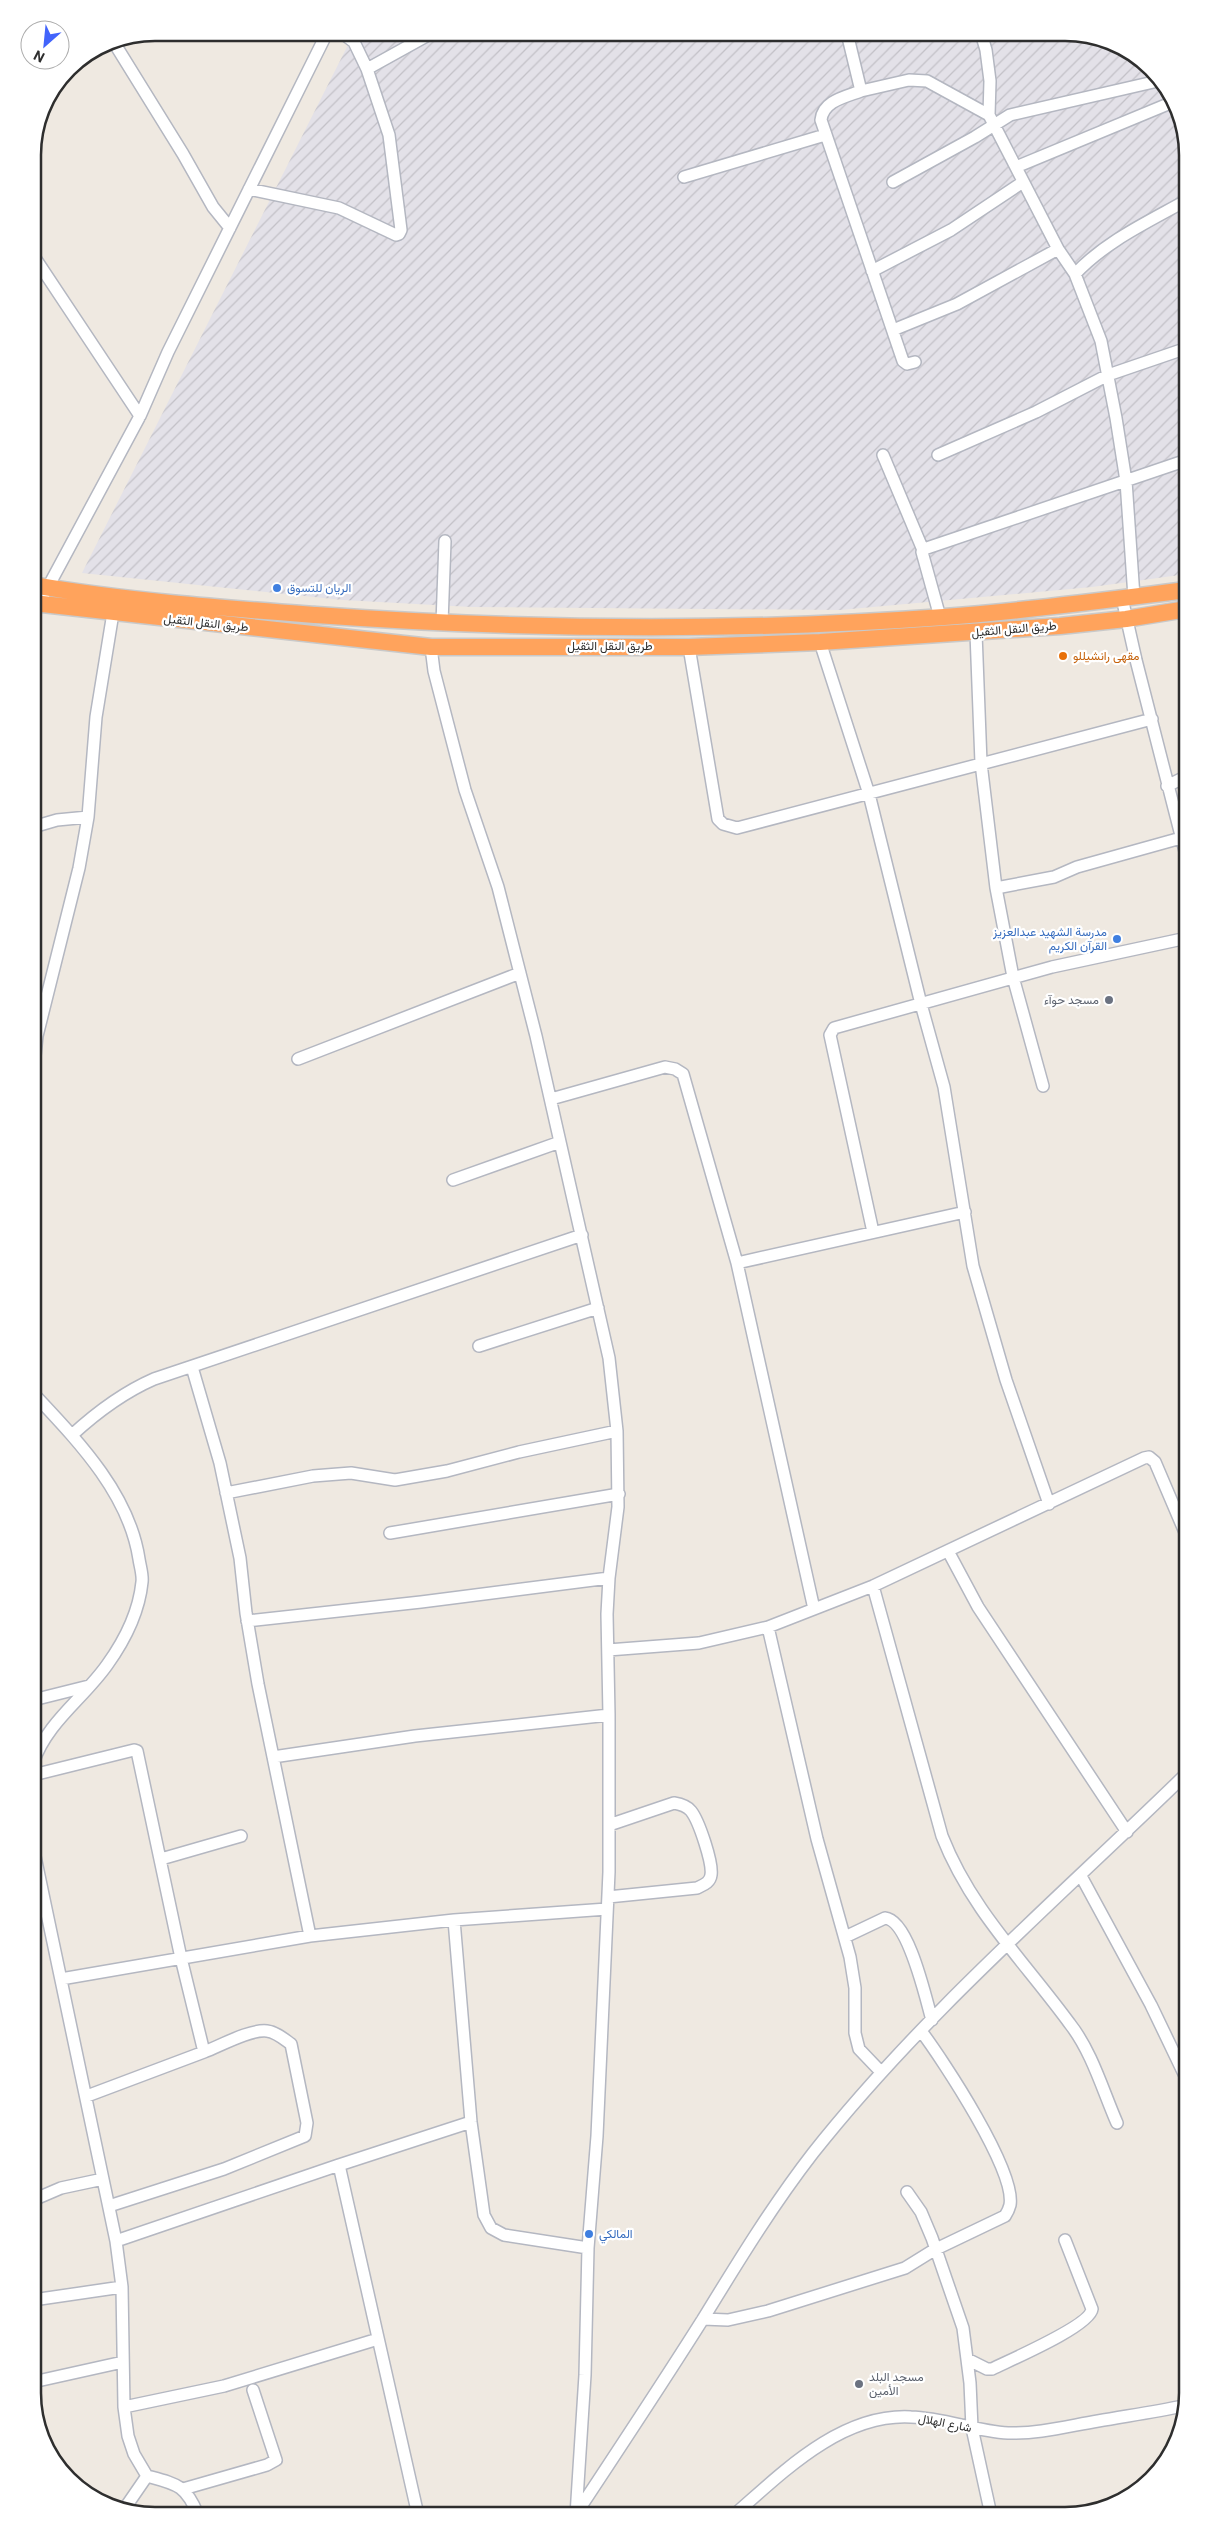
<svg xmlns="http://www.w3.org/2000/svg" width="1220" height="2548" viewBox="0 0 1220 2548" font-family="Roboto,Vazirmatn,sans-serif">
<defs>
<pattern id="industrial-furrows" width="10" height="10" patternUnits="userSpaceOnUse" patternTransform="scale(1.25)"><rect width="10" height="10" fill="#e3e1e8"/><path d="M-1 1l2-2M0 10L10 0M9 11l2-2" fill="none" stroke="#c3c1c7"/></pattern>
</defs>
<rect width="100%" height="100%" fill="#efe9e1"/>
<path fill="url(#industrial-furrows)" d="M354 33H1073L1139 58 1178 108 1187 155V574L1092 587 840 610 471 607 343 600 82 573Z"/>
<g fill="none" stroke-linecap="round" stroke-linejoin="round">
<g stroke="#b4b7c1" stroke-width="14">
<path id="minor" d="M847 33 861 91 909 80 927 81 989 115
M981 33 986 50 990 81 989 115 1058 249 1075 274 1101 341 1116 418 1126 481 1134 597
M113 41 183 154 213 207 230 228
M367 69 432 33
M861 91C845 97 823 101 821 120L903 361 907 364 915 362
M1016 167 1173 102
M684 177 825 135
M893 182 975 137 1010 115 1158 81
M249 189 339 208 396 235 399 234 401 230 389 135 367 69 354 42 342 33
M33 255 140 416
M872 271 951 230 1023 182
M1075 274C1106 241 1148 222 1187 200
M893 330 957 304 1058 249
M883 455 923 550
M938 455 1036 412 1108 375 1187 348
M1122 598 1136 660 1187 859
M33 615 140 416 168 352 327 33
M940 617 922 552 924 549 1187 460
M442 623 445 541
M976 633 981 763 996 888 1013 977 1043 1086
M820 642 869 794 921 1004 944 1087 973 1266 1006 1380 1049 1504
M431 647 434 671 465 790 498 887 536 1036 609 1358 617 1431 618 1507 609 1578 607 1614 609 1715V1872L597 2136 588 2248 585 2375 576 2515
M689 647 718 819 723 824 737 828 1152 719
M1167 786 1187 776
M33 827 57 820 88 817
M996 888 1054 877 1077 867 1181 838
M298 1059 520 973
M33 1075 37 1036 79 868 88 817 96 717 113 613
M551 1099 665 1067 675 1069 683 1074 737 1263 814 1609
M453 1180 560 1142
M873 1232 830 1035 834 1028 1052 967 1187 938
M737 1263 965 1212
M479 1346 598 1308
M192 1367 220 1463 240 1558 246 1613 258 1684 310 1936
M72 1435C97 1412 122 1393 154 1379L582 1235
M226 1493 313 1476 351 1473 395 1480 447 1471 519 1452 617 1431
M390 1533 619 1494
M948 1551 978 1607 1127 1832
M873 1586 942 1836C971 1910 1024 1961 1070 2024 1092 2052 1103 2091 1117 2123
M247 1621 421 1602 609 1578
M768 1627 817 1839 850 1957 855 1988V2033L859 2049 881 2072
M608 1650 699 1643 768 1627 873 1586 1144 1458 1149 1457 1155 1462 1187 1537
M33 1700 89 1686
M273 1757 415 1736 609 1715
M33 1763C47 1722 83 1699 107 1665 125 1640 139 1612 142 1582 143 1575 140 1566 139 1559 129 1493 77 1440 33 1393
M33 1775 134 1750 137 1751 181 1958 204 2052 87 2096
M33 1847 116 2241 122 2287 124 2407 128 2436 134 2454 147 2476C177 2484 186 2485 198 2515
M161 1859 241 1836
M1081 1876 1151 2005 1187 2080
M608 1897 697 1888C703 1885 710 1883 711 1875 713 1863 699 1821 691 1811 687 1806 680 1804 674 1803L609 1825
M454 1920 471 2122 484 2215 491 2228 504 2235 588 2248
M845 1937 885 1918C909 1920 926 2000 932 2020
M61 1979 310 1936 454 1920 607 1909
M339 2165 471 2122
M907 2192 921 2212 932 2238 963 2328 970 2383 972 2428 991 2515
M33 2200 61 2188 103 2179
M109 2206 224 2169 305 2136 307 2123 291 2044C284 2039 276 2032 267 2031 250 2029 220 2046 204 2052
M116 2241 339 2165 418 2515
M33 2300 122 2287
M703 2319 728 2320 768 2311 905 2268 934 2250 1005 2216C1007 2213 1009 2209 1010 2205 1016 2171 943 2060 921 2031
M967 2359 987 2369H992C1010 2360 1090 2326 1092 2309L1065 2240
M33 2382 123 2362
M124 2407 224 2386 378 2339
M183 2489 267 2465 276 2460 253 2390
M1115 2503H1116
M125 2508 147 2476
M576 2514C619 2449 662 2384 703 2319 738 2262 772 2206 813 2153 924 2013 1060 1897 1187 1773
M734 2515C782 2473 841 2413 911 2417 944 2418 975 2431 1008 2433 1038 2434 1068 2426 1098 2421 1126 2416 1155 2412 1183 2406"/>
</g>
<g stroke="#c9c9c9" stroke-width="19">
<path id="highway" d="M33 585C126 601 222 608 316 615 525 630 736 632 944 617 1026 611 1107 600 1187 590
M33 603 431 647H689L820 642 1060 626 1126 619 1187 609"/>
</g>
<use href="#minor" stroke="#fff" stroke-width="11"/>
<use href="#highway" stroke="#ffa35c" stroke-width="16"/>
</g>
<g fill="#3f7fe0" stroke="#fff" stroke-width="2">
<circle cx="277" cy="588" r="5"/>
<circle cx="1117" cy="939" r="5"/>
<circle cx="589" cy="2234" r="5"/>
</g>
<circle fill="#e8710a" stroke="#fff" stroke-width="2" cx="1063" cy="656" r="5"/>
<g fill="#6b7280" stroke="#fff" stroke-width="2">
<circle cx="1109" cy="1000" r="5"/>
<circle cx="859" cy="2384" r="5"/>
</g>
<g text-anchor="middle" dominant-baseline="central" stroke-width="4.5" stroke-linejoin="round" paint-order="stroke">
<g font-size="12" fill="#366cbe" stroke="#fff" text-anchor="start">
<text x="287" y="588">الريان للتسوق</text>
<text x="1107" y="932" text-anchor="end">مدرسة الشهيد عبدالعزيز<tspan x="1107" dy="14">القرآن الكريم</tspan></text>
<text x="599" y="2234">المالكي</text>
</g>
<g font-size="12" fill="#2e2e2e" stroke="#fff">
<text transform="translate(206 623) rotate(6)">طريق النقل الثقيل</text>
<text transform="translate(1014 629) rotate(-5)">طريق النقل الثقيل</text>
<text x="610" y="646">طريق النقل الثقيل</text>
<text transform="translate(945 2423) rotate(11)">شارع الهلال</text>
</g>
<g font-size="12" fill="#c56008" stroke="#fff" text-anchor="start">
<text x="1073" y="656">مقهى رانشيللو</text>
</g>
<g font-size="12" fill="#5b616d" stroke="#fff" text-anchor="end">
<text x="1099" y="1000">مسجد حوآء</text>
<text x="869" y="2377" text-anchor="start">مسجد البلد<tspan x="869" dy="14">الأمين</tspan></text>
</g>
</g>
<path d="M0 0H1220V2548H0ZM155 41H1065A114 114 0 0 1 1179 155V2393A114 114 0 0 1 1065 2507H155A114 114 0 0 1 41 2393V155A114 114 0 0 1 155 41Z" fill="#fff" fill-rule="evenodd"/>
<path fill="none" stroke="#2e2e2e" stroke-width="2.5" d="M155 41H1065A114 114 0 0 1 1179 155V2393A114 114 0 0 1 1065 2507H155A114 114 0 0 1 41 2393V155A114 114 0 0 1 155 41Z"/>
<g transform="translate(45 45) rotate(207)"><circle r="24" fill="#ffffff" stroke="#ababab"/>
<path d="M0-4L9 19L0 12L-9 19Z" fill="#4264fb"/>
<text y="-8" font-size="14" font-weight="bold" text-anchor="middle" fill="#2e2e2e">N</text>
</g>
</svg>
